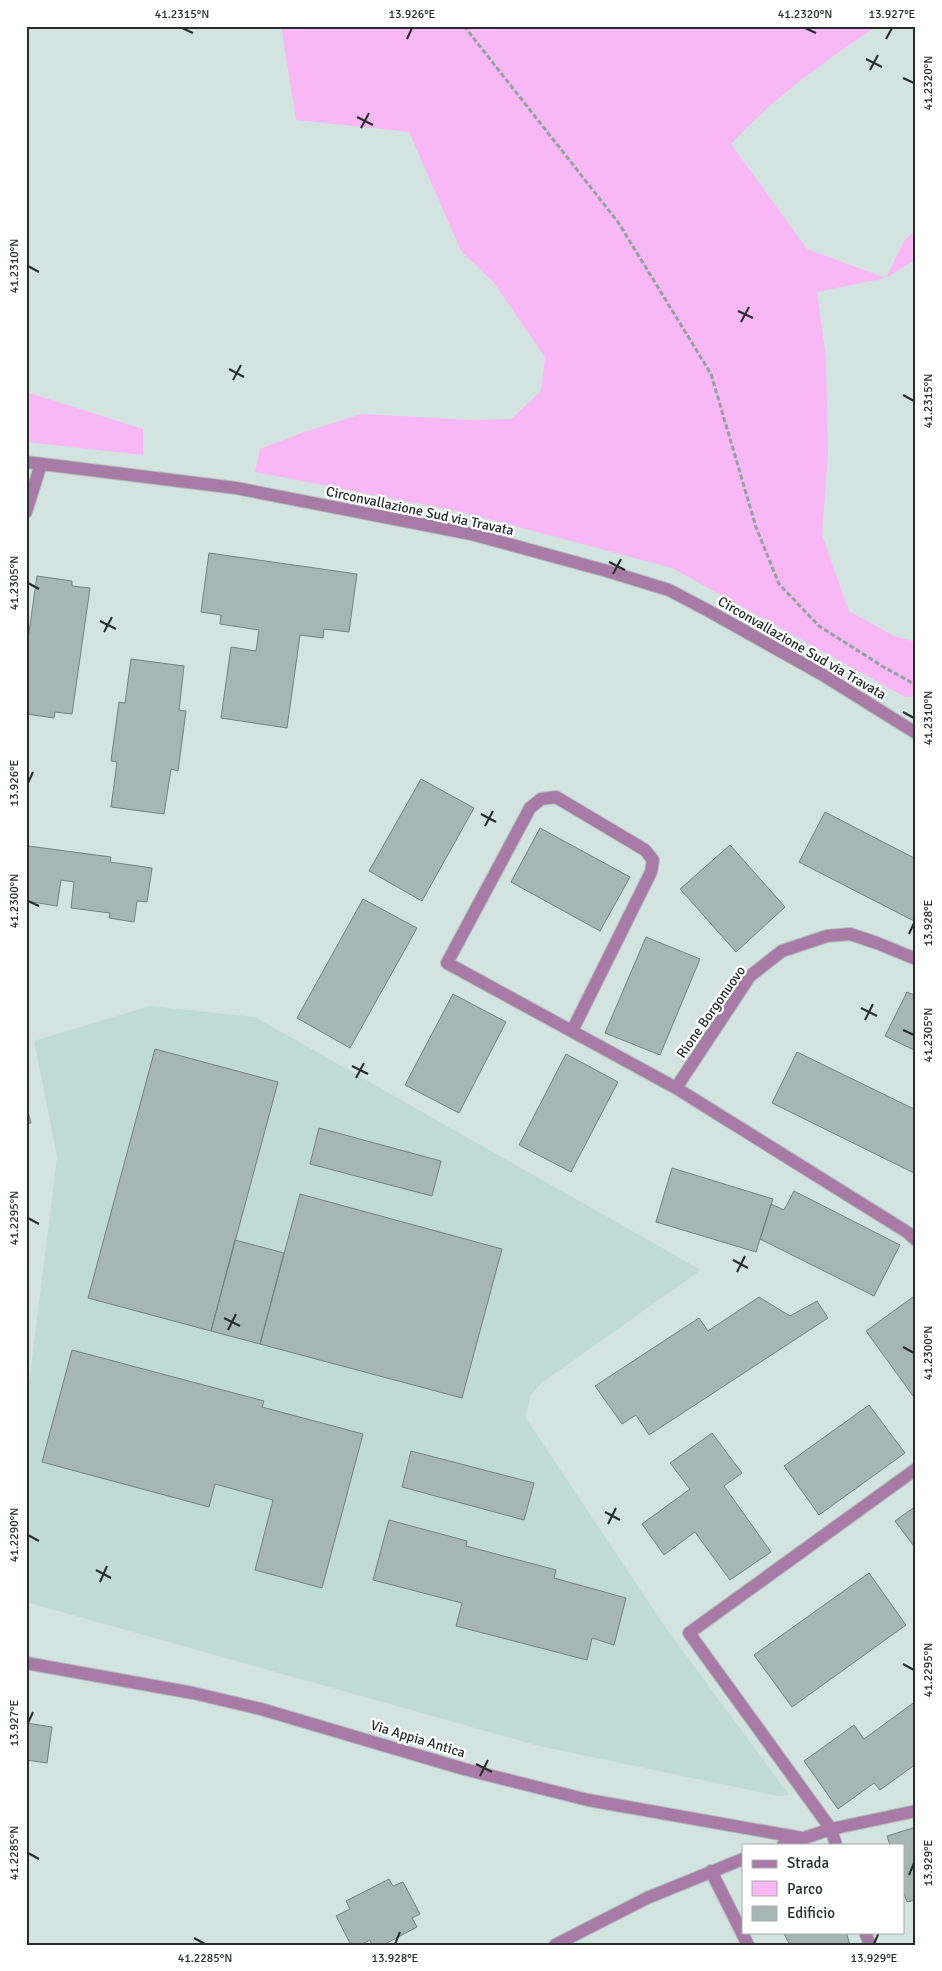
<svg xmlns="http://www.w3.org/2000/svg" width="942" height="1971" viewBox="0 0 942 1971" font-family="Signika,sans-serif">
<rect width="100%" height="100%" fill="#d3e4e0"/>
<path fill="#c0dbd4" d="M150 1006 255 1017 701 1270 543 1382 531 1395 525 1417 663 1624 789 1795 778 1796 539 1746 26 1602V1407L57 1157 34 1041Z"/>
<path fill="#f8b8f5" d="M281 26H877C825 61 774 97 731 144L807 249 886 278 904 241 916 230V259L886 278 817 292 826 357 828 452 822 535 849 611 894 636 916 642V697H905L672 568 462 512 255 472 260 449 304 432 362 414 472 420 511 419 541 391 545 357 494 283 461 251 409 132 296 120Z
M26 392 143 429V455L26 442Z"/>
<path fill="#a6b7b3" stroke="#72827e" d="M209 553 357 574 349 632 324 629 323 638 300 635 287 728 221 718 231 647 256 651 259 630 220 624 221 615 201 612Z
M37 576 72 581V586L90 588 72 714 55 712 54 718 26 714V653Z
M131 659 184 666 179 710 186 711 178 771 171 769 164 814 111 807 117 762 111 761 119 702 125 703Z
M421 779 474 808 422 901 369 871Z
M825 812 916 859V922L799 862Z
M540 828 630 877 600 931 511 882Z
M730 845 785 907 736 952 680 889Z
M28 846 111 857 110 862 152 868 147 902 137 901 134 922 109 918 110 913 71 908 74 882 61 880 57 906 26 901Z
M363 899 417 928 350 1048 297 1018Z
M646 937 700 959 660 1055 605 1033Z
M907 992 916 996V1051L885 1036Z
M453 994 506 1022 459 1113 405 1085Z
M155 1049 278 1082 211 1331 88 1298Z
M797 1052 916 1110V1174L772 1103Z
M566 1054 618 1082 571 1172 519 1145Z
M26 1104 31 1123 26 1124Z
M319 1128 441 1161 432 1196 310 1164Z
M672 1168 773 1199 756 1252 656 1222Z
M794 1191 900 1245 874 1296 760 1239 771 1204 784 1210Z
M300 1194 502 1249 462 1398 260 1344Z
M235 1240 284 1253 260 1344 211 1331Z
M759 1297 790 1316 817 1301 828 1318 649 1435 636 1415 622 1424 595 1386 699 1318 708 1331Z
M913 1297 916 1301V1400L866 1331Z
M72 1350 264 1401 262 1407 363 1434 322 1588 255 1570 273 1500 215 1484 209 1507 42 1462Z
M869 1405 905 1453 819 1515 784 1466Z
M712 1433 742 1473 724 1486 771 1552 730 1580 695 1532 664 1555 642 1524 690 1489 670 1463Z
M411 1451 534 1483 524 1520 402 1487Z
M916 1506V1549L895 1521Z
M389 1520 467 1541 466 1546 556 1570 554 1578 626 1598 614 1645 592 1638 587 1660 456 1626 462 1603 373 1580Z
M869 1573 906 1625 792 1707 754 1655Z
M916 1701V1764L880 1790 874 1783 838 1809 804 1761 854 1725 864 1739Z
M26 1723 52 1727 47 1763 26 1760Z
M916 1827V1900L907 1902 903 1890V1845H890L887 1836Z
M389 1879 393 1886 403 1882 420 1914 412 1918 417 1927 383 1945H372L370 1940 360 1945H351L336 1916 350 1909 346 1901Z
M783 1932H846L850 1945H790Z"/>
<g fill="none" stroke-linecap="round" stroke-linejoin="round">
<g stroke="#b0bfbc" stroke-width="14">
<path id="minor" d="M26 462 236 488 471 534 607 571 669 590 707 610 823 675 916 733
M26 512 41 464
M572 1031 651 872 653 860 645 850 556 797 541 799 530 808 447 963 676 1088 907 1232 916 1240
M676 1088 750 976 782 951 827 936 850 934 877 943 916 959
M26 1663 193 1693 261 1709 464 1769 588 1800 802 1838
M783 1845 831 1829 916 1811
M836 1845 831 1829 689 1633 916 1469
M711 1871 748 1945
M865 1932 870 1945
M555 1945 647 1898 743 1859"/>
</g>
<path stroke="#94a19e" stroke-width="3" stroke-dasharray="5 2.5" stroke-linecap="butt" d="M464 26 618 222 711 374 756 527 779 584 819 626 882 666 916 685"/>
<use href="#minor" stroke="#a87ba6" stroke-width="12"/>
</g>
<path fill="none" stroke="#262d2b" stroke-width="2" d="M182 28 193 33M805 28 816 33M407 39 412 28M886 39 892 28M866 59 882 67M870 70 878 55M903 78 914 83M357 117 373 125M361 128 369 113M28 266 39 272M738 311 753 318M741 322 749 307M229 369 244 377M233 380 241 365M903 395 914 401M609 562 625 570M613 574 621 559M28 583 39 589M100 621 116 629M104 632 112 617M903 712 914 718M28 783 33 772M481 814 496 822M485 826 493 811M28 901 39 906M909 934 914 923M861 1008 877 1016M865 1020 873 1004M903 1030 914 1035M352 1066 368 1074M356 1078 364 1063M28 1218 39 1224M733 1260 748 1268M737 1272 745 1256M224 1318 240 1326M228 1330 236 1314M903 1347 914 1353M605 1512 620 1520M608 1524 616 1508M28 1535 39 1541M96 1570 111 1578M100 1582 107 1566M903 1664 914 1670M28 1723 33 1712M476 1764 492 1772M480 1776 488 1760M28 1853 39 1859M909 1875 914 1863M194 1938 205 1944M395 1944 400 1932M874 1944 879 1932"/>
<g text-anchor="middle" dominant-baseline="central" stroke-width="4.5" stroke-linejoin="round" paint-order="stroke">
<g font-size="14" fill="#262d2b" stroke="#fff">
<text transform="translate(420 511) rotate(12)">Circonvallazione Sud via Travata</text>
<text transform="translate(802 648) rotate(30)">Circonvallazione Sud via Travata</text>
<text transform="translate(711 1012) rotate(-55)">Rione Borgonuovo</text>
<text transform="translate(418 1739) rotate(17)">Via Appia Antica</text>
</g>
</g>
<rect width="942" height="1971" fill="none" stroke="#ffffff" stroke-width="55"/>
<rect x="742" y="1844" width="162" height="90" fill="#ffffff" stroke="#a8abaa"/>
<rect x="752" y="1860" width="25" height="8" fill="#a87ba6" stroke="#a8abaa"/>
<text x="787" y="1868" font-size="15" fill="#262d2b">Strada</text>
<rect x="752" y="1881" width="25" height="15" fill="#f8b8f5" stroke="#a8abaa"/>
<text x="787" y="1894" font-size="15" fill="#262d2b">Parco</text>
<rect x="752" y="1906" width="25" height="15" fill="#a6b7b3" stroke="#a8abaa"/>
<text x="787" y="1918" font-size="15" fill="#262d2b">Edificio</text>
<rect x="28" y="28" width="886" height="1916" fill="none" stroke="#262d2b" stroke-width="2"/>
<g font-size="12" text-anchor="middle" fill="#262d2b">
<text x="182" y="18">41.2315°N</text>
<text x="412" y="18">13.926°E</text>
<text x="805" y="18">41.2320°N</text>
<text x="892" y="18">13.927°E</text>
<text transform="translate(928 83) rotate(-90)" y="4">41.2320°N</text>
<text transform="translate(14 266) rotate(-90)" y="4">41.2310°N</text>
<text transform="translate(928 401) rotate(-90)" y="4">41.2315°N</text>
<text transform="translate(14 583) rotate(-90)" y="4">41.2305°N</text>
<text transform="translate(928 718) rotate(-90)" y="4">41.2310°N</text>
<text transform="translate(14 783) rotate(-90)" y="4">13.926°E</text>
<text transform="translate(14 901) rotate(-90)" y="4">41.2300°N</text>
<text transform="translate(928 923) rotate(-90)" y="4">13.928°E</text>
<text transform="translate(928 1035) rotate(-90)" y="4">41.2305°N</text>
<text transform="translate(14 1218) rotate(-90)" y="4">41.2295°N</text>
<text transform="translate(928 1353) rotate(-90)" y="4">41.2300°N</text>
<text transform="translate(14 1535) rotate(-90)" y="4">41.2290°N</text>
<text transform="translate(928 1670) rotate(-90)" y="4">41.2295°N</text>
<text transform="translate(14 1723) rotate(-90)" y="4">13.927°E</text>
<text transform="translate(14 1853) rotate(-90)" y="4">41.2285°N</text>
<text transform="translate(928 1863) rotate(-90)" y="4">13.929°E</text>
<text x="205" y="1962">41.2285°N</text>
<text x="395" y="1962">13.928°E</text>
<text x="874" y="1962">13.929°E</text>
</g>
</svg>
